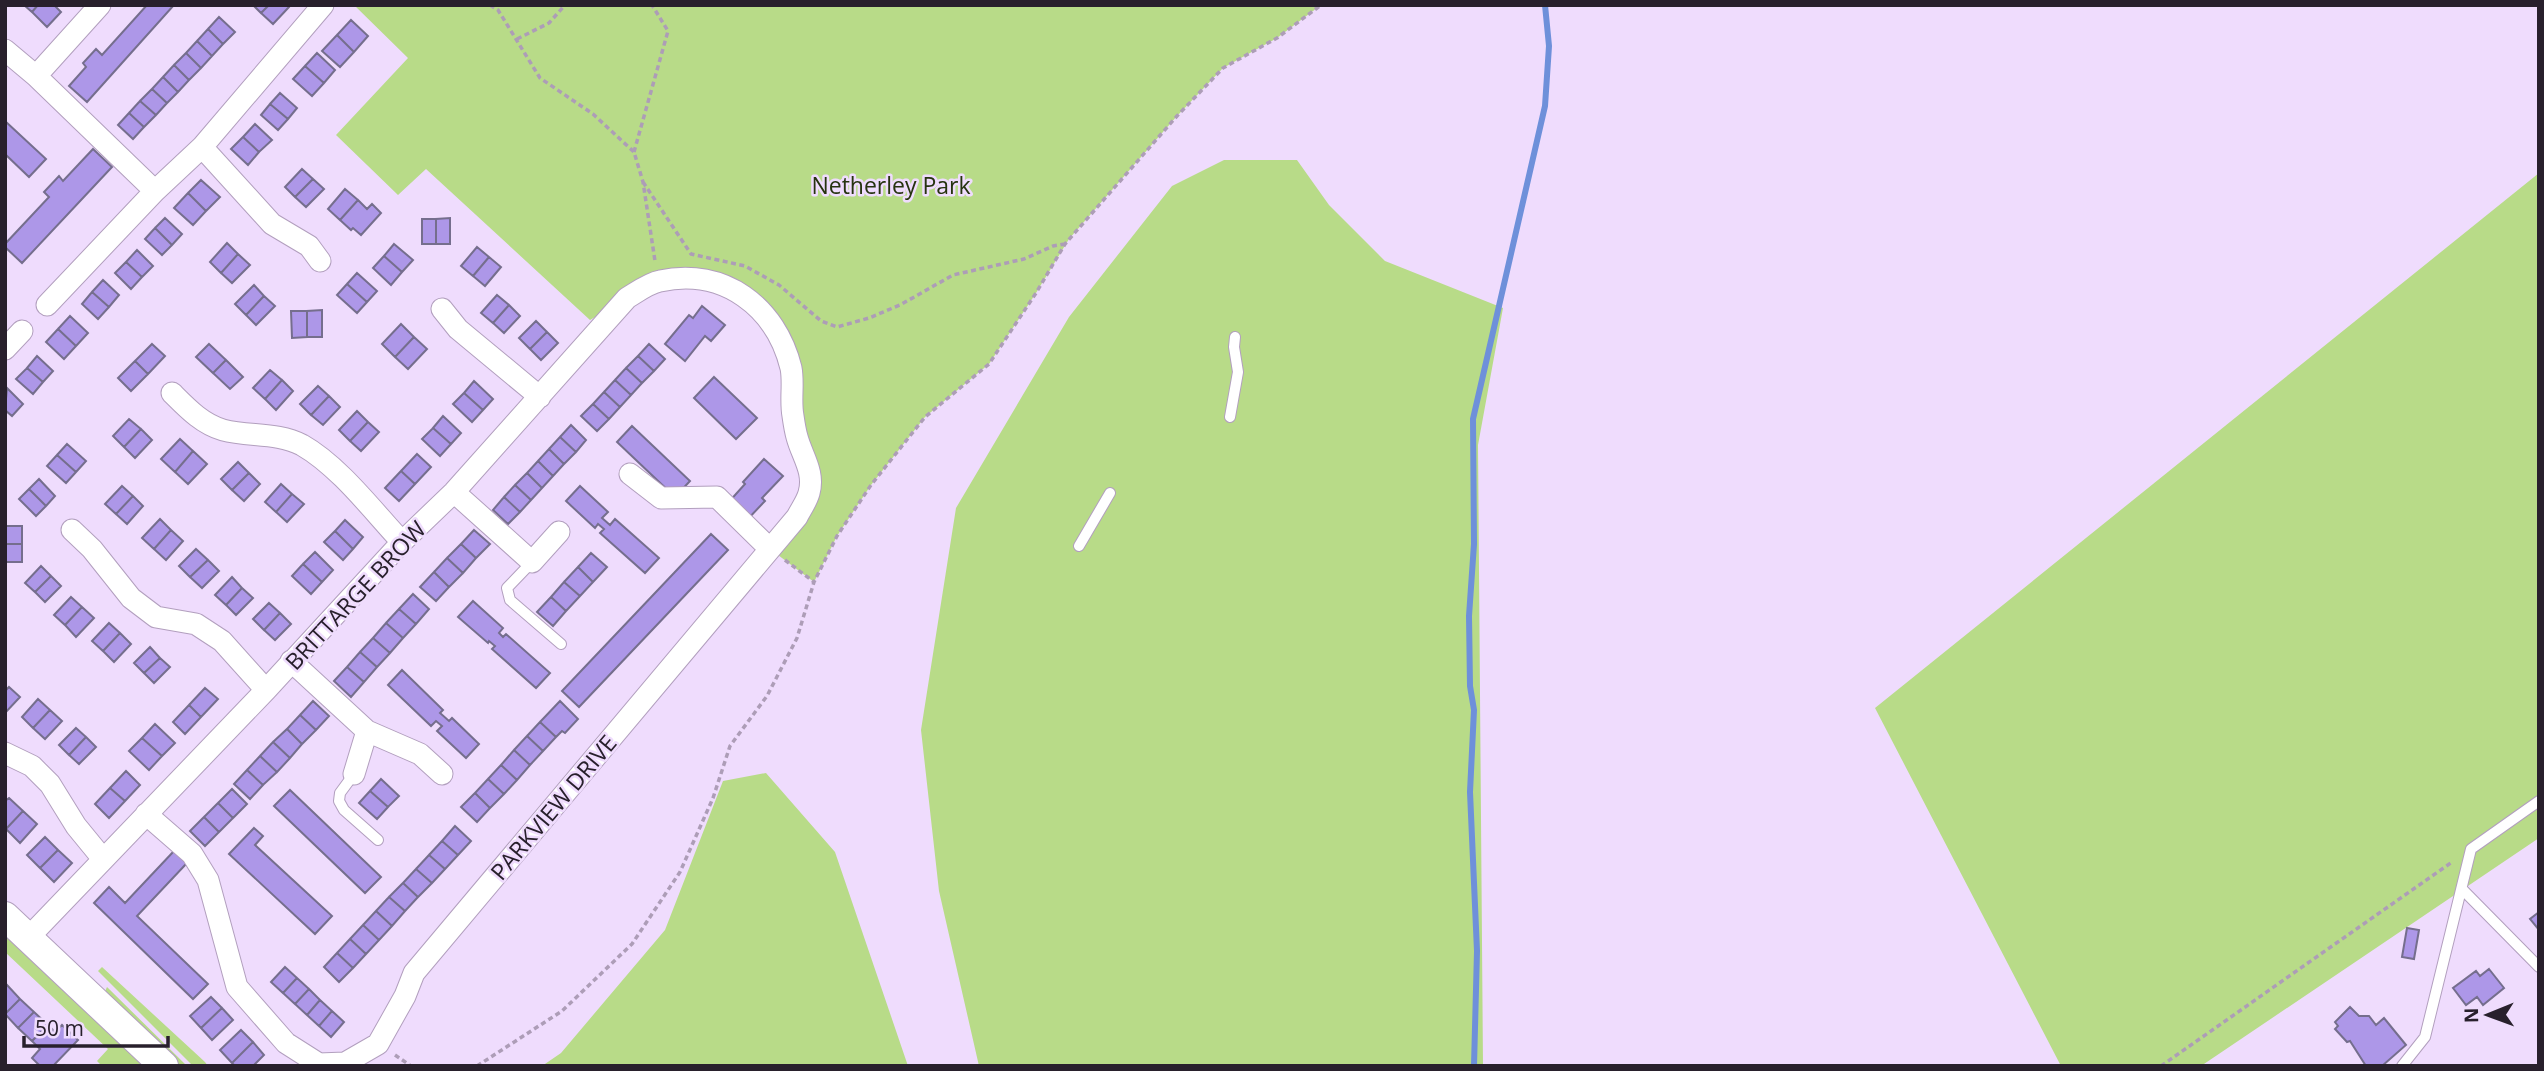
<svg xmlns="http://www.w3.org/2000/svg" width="2544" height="1071" viewBox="0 0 2544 1071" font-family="'Open Sans',sans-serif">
<rect width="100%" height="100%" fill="#efdcfd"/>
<path fill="#b8db88" d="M354 5H1321L1277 38 1223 68 1177 116 1069 239 1036 293 989 364 925 417 871 485 837 536 814 582 770 549 810 492 791 370 762 310 693 277 627 298 590 320 426 169 398 195 336 135 408 58Z
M1224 160H1297L1329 205 1385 261 1503 308 1478 445 1483 1066H979L939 891 921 730 956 508 1069 317 1172 186Z
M2539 173V838L2201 1066H2061L1875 708Z
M766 773 835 852 908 1066H542L561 1053 665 930 723 781Z
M5 935 145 1066H102L97 1061 108 1049 5 952Z
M102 967 205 1062 208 1066H193L98 971Z
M107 987 187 1066H178L103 996Z"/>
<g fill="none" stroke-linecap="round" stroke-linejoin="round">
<path stroke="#6e90da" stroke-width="6" d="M1474 1066 1477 951 1470 792 1474 710 1470 686 1469 616 1474 544 1473 419 1545 106 1549 46 1545 5"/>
</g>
<path fill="#ad97e8" stroke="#756e8d" stroke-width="2" d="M24 5H38L32 12Z
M38 5H54L61 12 47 27 32 12Z
M147 5H174L87 102 69 86 86 67 83 63 96 49 102 55Z
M253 5H269L261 13Z
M269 5H288L289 7 273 24 261 13Z
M219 17 235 32 223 44 208 29Z
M351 20 368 36 354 52 337 35Z
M208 29 223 44 212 56 197 41Z
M337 35 354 52 340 67 322 51Z
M197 41 212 56 201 68 186 53Z
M186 53 201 68 189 80 174 65Z
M317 53 335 70 324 83 305 66Z
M174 65 189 80 178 92 163 77Z
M305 66 324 83 312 96 293 79Z
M163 77 178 92 167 103 152 89Z
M152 89 167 103 156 115 140 101Z
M280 93 297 108 288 119 270 104Z
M140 101 156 115 144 127 129 113Z
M270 104 288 119 278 130 261 115Z
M129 113 144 127 133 139 118 125Z
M5 121 46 159 29 177 5 154Z
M255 124 272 140 259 152 243 137Z
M243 137 259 152 248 165 231 149Z
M93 149 112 167 22 263 5 247V244L49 197 44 192 59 176 63 181Z
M302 169 313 179 295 197 285 187Z
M313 179 324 189 306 207 295 197Z
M201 180 220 197 206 211 188 193Z
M345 189 358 200 340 220 328 209Z
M188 193 206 211 193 225 174 208Z
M358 200 367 209 372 204 381 213 361 235 353 228 351 230 340 220Z
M165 218 182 234 172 245 155 228Z
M450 218V244H436V219Z
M422 219H436V244H422Z
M155 228 172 245 162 255 145 239Z
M227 243 238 254 221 273 210 262Z
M394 244 413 260 402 272 384 256Z
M477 247 489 257 473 276 461 266Z
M137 250 153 266 142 277 126 262Z
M238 254 250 265 232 283 221 273Z
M384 256 402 272 391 285 373 268Z
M489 257 501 267 485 286 473 276Z
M126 262 142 277 131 289 115 273Z
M357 273 377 291 367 302 347 284Z
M103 280 119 295 109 307 92 292Z
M347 284 367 302 357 313 337 295Z
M254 285 264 296 246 315 235 304Z
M92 292 109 307 98 319 82 304Z
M497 295 509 305 493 323 481 313Z
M264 296 275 306 256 325 246 315Z
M509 305 520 316 504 333 493 323Z
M702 306 725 325 711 341 705 336 685 361 665 344 689 315 693 318Z
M322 310V337H307V311Z
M291 311H307V337L292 338Z
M70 316 88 333 76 346 58 329Z
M536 321 547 332 530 349 519 338Z
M401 324 414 337 395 357 382 344Z
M58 329 76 346 64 359 46 342Z
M547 332 558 343 541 360 530 349Z
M414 337 427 349 408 369 395 357Z
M152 344 165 356 148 374 135 361Z
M209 344 226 360 213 373 196 357Z
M649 344 665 359 654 371 638 356Z
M37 356 53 371 43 382 27 368Z
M638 356 654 371 642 383 626 368Z
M226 360 243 377 230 389 213 373Z
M135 361 148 374 131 391 118 378Z
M27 368 43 382 33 394 16 379Z
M626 368 642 383 631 395 615 380Z
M270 370 282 380 265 399 253 388Z
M714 377 757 418 736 439 694 398Z
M282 380 293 391 276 410 265 399Z
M615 380 631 395 620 407 604 392Z
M474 381 493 399 483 410 464 393Z
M318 386 329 396 311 415 300 404Z
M7 388 23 404 12 416 5 410Z
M604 392 620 407 609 419 593 404Z
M464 393 483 410 472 422 453 404Z
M329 396 340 407 323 425 311 415Z
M593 404 609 419 597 431 581 416Z
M357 411 368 422 350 441 339 430Z
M443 416 461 433 451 444 433 428Z
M129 419 141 429 124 447 113 436Z
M368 422 379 432 361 451 350 441Z
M571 425 586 440 576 452 560 437Z
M632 426 690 481 675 497 617 442Z
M433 428 451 444 440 456 422 439Z
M141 429 152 440 135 458 124 447Z
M560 437 576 452 564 464 549 449Z
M180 439 193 451 175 472 161 459Z
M67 444 86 461 76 472 57 455Z
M549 449 564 464 553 476 538 461Z
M193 451 207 464 188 484 175 472Z
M417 454 431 467 415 484 401 471Z
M57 455 76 472 66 483 47 466Z
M764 459 783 476 762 498 765 501 745 522 727 504 745 484 743 482Z
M538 461 553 476 542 488 527 473Z
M238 462 249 473 232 490 221 479Z
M401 471 415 484 399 501 385 488Z
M249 473 260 484 244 501 232 490Z
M527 473 542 488 531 500 515 485Z
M39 479 55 496 46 506 29 489Z
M281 484 292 494 276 512 265 502Z
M515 485 531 500 520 512 504 497Z
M122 486 133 496 116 514 105 504Z
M580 486 608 512 602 518 610 525 615 519 659 558 645 573 600 533 604 529 598 524 595 528 566 501Z
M29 489 46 506 36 516 19 499Z
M292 494 304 504 287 522 276 512Z
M133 496 143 506 127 524 116 514Z
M504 497 520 512 508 524 493 510Z
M160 519 171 530 154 549 142 538Z
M345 520 363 537 353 549 335 531Z
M5 526H22V544H5Z
M171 530 183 541 166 560 154 549Z
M474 530 490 544 476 558 461 544Z
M335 531 353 549 343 560 324 542Z
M711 534 728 550 579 707 562 691Z
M5 544H22V562H5Z
M461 544 476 558 463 573 447 558Z
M196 549 208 560 190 577 179 566Z
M315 552 333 570 322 582 303 564Z
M591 553 607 567 593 582 578 567Z
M447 558 463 573 449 587 434 572Z
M208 560 219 571 202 588 190 577Z
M303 564 322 582 311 594 292 576Z
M41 566 51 576 35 592 25 583Z
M578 567 593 582 580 596 564 582Z
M434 572 449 587 436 601 420 587Z
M51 576 61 586 45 602 35 592Z
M232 577 242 588 226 605 215 595Z
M564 582 580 596 566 611 551 597Z
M242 588 253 598 236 615 226 605Z
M413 594 429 609 416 624 399 609Z
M71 597 82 607 65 625 54 615Z
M551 597 566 611 553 626 537 612Z
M473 601 503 628 499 633 503 637 506 634 550 673 536 688 492 649 495 646 489 641 488 643 458 617Z
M269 603 280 613 264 630 253 619Z
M82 607 94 618 76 637 65 625Z
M399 609 416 624 403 638 386 623Z
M280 613 291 624 275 640 264 630Z
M109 623 120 633 103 651 92 641Z
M386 623 403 638 390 653 373 638Z
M120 633 131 644 114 662 103 651Z
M373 638 390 653 377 667 360 652Z
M150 647 160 658 144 673 134 663Z
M360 652 377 667 364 682 347 667Z
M160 658 170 667 154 683 144 673Z
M347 667 364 682 351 697 334 681Z
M402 670 443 710 440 713 449 721 452 718 479 744 466 758 437 731 442 726 436 721 431 726 388 685Z
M9 687 20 697 5 713V691Z
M205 688 218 699 201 717 189 705Z
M38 699 50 710 33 728 22 717Z
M313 701 329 716 316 730 300 715Z
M560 701 578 719 565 733 562 731 556 737 540 722Z
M189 705 201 717 185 734 173 722Z
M50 710 62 721 45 739 33 728Z
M300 715 316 730 302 744 287 729Z
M540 722 556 737 543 751 527 736Z
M155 724 175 743 162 756 142 738Z
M76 728 86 737 69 755 59 745Z
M287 729 302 744 290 758 273 742Z
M527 736 543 751 530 765 514 750Z
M86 737 96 747 79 764 69 755Z
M142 738 162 756 149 770 129 751Z
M273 742 290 758 277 772 260 756Z
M514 750 530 765 517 780 501 765Z
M260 756 277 772 263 785 247 770Z
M501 765 517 780 504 794 488 779Z
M247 770 263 785 250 799 234 784Z
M126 771 140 785 125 801 110 788Z
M381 779 399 796 388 807 370 791Z
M488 779 504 794 490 808 475 793Z
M110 788 125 801 109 818 95 804Z
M232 789 247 804 233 818 218 803Z
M290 790 381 877 365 893 274 806Z
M370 791 388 807 377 819 359 803Z
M475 793 490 808 477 822 461 807Z
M9 798 23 811 6 829 5 801Z
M218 803 233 818 219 832 204 817Z
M23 811 37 824 20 843 6 829Z
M204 817 219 832 205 846 190 831Z
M455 826 471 841 458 855 442 841Z
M254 828 263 836 255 845 332 916 315 934 229 854Z
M45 837 58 850 40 868 27 855Z
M442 841 458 855 445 869 429 855Z
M58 850 72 863 54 882 40 868Z
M174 851 187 863 137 916 208 984 193 999 94 903 109 887 125 903Z
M429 855 445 869 432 883 416 869Z
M416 869 432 883 418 897 403 883Z
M403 883 418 897 405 911 389 897Z
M389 897 405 911 392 926 376 911Z
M376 911 392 926 379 940 363 925Z
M2539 912V930L2530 919Z
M363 925 379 940 366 954 350 939Z
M2407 928 2419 930 2414 959 2402 957Z
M350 939 366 954 353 968 337 953Z
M337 953 353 968 339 982 324 967Z
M285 967 297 978 283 993 271 982Z
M2489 969 2504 988 2483 1005 2477 997 2466 1005 2453 988 2476 971 2480 976Z
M297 978 309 989 295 1004 283 993Z
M7 985 20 999 5 1014V987Z
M309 989 320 1000 307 1015 295 1004Z
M211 997 222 1008 201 1028 190 1016Z
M20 999 34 1012 18 1028 5 1014Z
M320 1000 332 1011 319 1026 307 1015Z
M2350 1007 2359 1016H2369L2376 1025 2384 1018 2406 1045 2382 1066H2366L2350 1041 2347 1042 2335 1029 2338 1026 2335 1022Z
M222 1008 233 1020 212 1040 201 1028Z
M332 1011 344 1022 331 1037 319 1026Z
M34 1012 48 1025 32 1041 18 1028Z
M48 1025 55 1032 62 1025 78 1040 53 1066H40L32 1058 40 1049 32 1041Z
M241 1030 253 1042 232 1063 220 1050Z
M253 1042 264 1055 253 1066H235L232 1063Z"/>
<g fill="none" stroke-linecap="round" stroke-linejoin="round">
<g stroke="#b29fbe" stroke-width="12">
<path id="service" d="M1230 417 1238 372 1234 347 1235 337
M1079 546 1110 493
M532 562 507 588 510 600 561 644
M354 774 340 793 339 801 344 810 378 840
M2462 889 2539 967
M2402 1066 2425 1037 2471 849 2539 801"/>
</g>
<g stroke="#b29fbe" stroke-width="23">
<path id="minor" d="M5 50 36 76 155 191 47 305
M36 76 100 5
M202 147 272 224 309 246 320 261
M155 191 202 147 323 5
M442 309 458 329 540 397
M5 349 22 331
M172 393C187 408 202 424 223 430 249 437 277 432 302 445 339 466 373 511 402 542
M630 474 661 498 717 497 770 549
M454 492 532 562 559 532
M72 530 92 549 131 598 156 617 196 624 222 641 266 690
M291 661 367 731
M5 753 32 766 50 784 76 826 103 859
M354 774 367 731 420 754 442 774
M28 938 266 690 402 542 454 492 627 298C637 292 649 283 660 281 724 267 776 307 791 368 794 383 790 400 793 416 794 423 795 430 797 437 802 456 815 472 809 493 807 501 801 509 797 517L414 973 405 996 378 1044 345 1063 319 1064 286 1043 237 987 208 880 192 854 146 814"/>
</g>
<g stroke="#b29fbe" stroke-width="30">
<path id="secondary" d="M5 916 164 1066"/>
</g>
<path stroke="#ad9db7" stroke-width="3.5" stroke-dasharray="5 3.5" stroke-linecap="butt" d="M490 5 498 10 540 78 593 114 634 152 643 182 655 261
M517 39 549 23 565 5
M634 152 668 31 652 5
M643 182 691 254 745 266 779 285 821 321 837 327 869 318 900 305 953 275 1024 259 1053 246 1065 244
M785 560 814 582
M395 1055 411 1066
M477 1066 562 1011 632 944 680 872 713 798 730 746 767 696 797 638 814 582 837 536 871 485 925 417 989 364 1036 293 1065 244 1177 116 1223 68 1277 38 1321 5
M2161 1066 2452 862"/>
<use href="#service" stroke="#fff" stroke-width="10"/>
<use href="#minor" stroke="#fff" stroke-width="21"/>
<use href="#secondary" stroke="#fff" stroke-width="28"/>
</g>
<g text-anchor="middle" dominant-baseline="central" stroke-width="5" stroke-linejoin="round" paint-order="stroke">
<g font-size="23" fill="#26330f" stroke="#efdcfd">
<text x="891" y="185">Netherley Park</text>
</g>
<g font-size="23" fill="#28202c" stroke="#efdcfd">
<text transform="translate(355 595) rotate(-47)">BRITTARGE BROW</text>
<text transform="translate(553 807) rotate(-50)">PARKVIEW DRIVE</text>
</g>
</g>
<rect width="2544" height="1071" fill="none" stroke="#28202c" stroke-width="14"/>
<g transform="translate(2488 1015) rotate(269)" stroke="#efdcfd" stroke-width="5" paint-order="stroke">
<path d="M0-5L12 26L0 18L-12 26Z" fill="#28202c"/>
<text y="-10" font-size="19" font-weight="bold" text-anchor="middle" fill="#28202c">N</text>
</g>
<path d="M24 1036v10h144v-10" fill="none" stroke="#28202c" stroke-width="3.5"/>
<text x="35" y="1036" font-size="21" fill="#28202c" stroke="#efdcfd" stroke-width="5" paint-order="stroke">50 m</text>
</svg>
